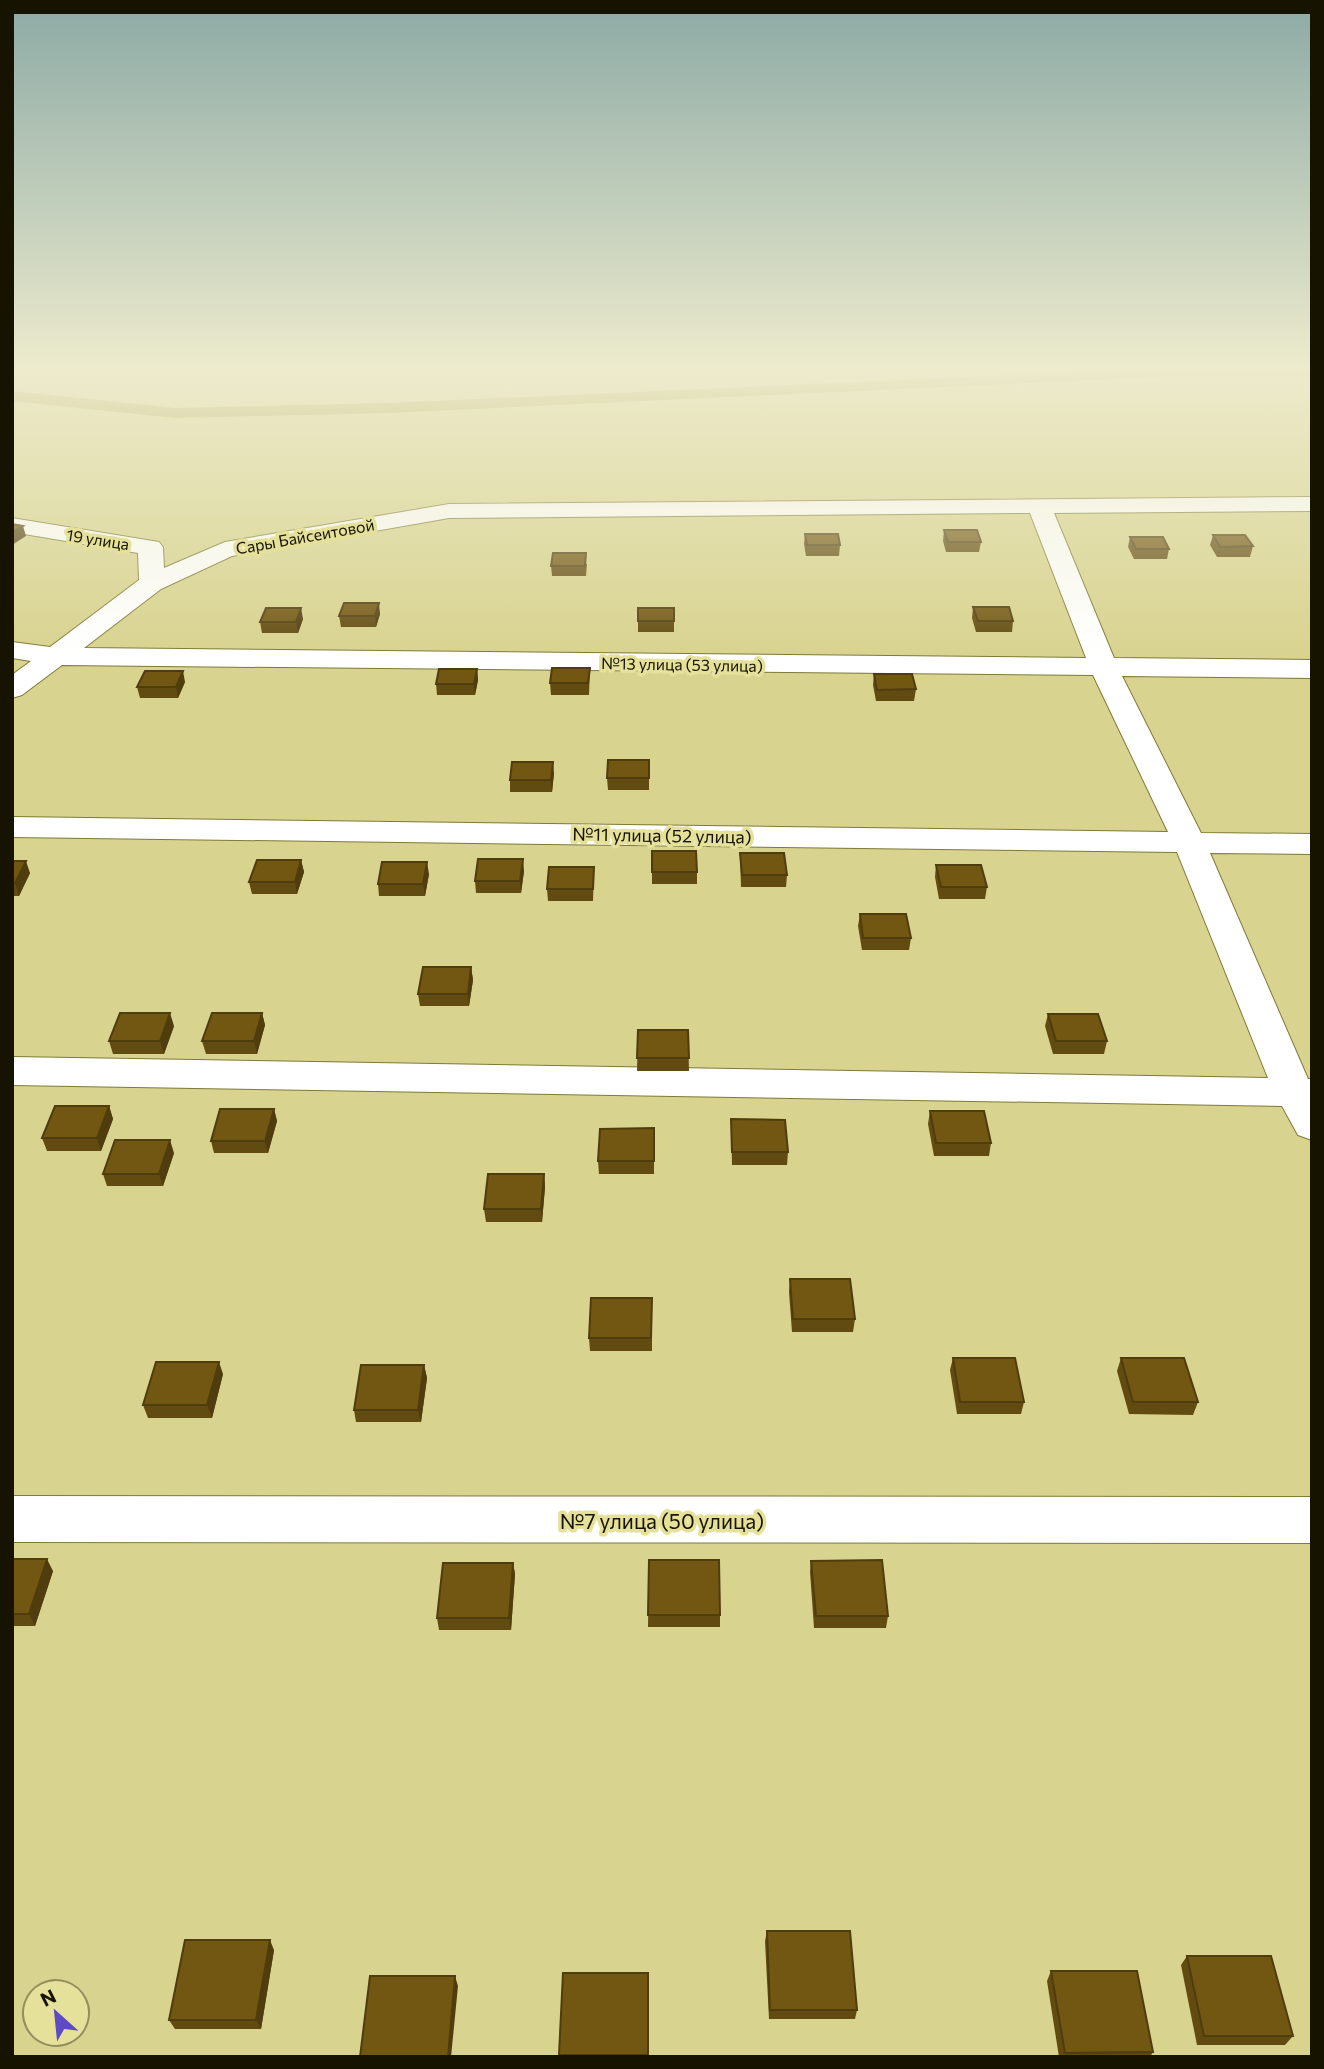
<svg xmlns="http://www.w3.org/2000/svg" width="1324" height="2069" viewBox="0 0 1324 2069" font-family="Commissioner,sans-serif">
<rect width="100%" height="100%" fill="#d8d38f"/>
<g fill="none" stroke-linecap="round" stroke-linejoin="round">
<path fill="#a29c40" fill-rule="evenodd" d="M1197 367 1312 369V377L1197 375 388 413 175 418 12 401V391L175 408 388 403Z"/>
<g stroke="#7e7a37" stroke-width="2">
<path id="minor" d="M1312 497V511L1054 513 1114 658 1312 660V678L1122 676 1201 833 1312 834V854L1210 853 1308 1079H1312V1140L1298 1135 1282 1106 12 1085V1057L1268 1078 1177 852 12 837V817L1168 832 1093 675 62 665 22 695 12 698V675L31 661 12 658V642L50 647 139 580 138 553 12 532V518L159 542 163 547 164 568 225 542 449 504ZM1030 513 1086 658 84 648 161 589 232 556 449 518Z
M12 1496 1312 1497V1543L12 1542Z"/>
</g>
<use href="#minor" fill="#fff" fill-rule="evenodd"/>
</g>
<path fill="#624b10" d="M944 530 981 542 979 552H946L943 541Z
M805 534 840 545 839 556H806L804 544Z
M1213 535 1253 546 1250 557H1217L1210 545Z
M1130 537 1169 549 1167 559H1134L1128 547Z
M587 564 586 576H552L551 566Z
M973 607 1013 621 1012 632H976L972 618Z
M638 608H674V632H638Z
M380 614 376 627H341L339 616Z
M303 619 298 633H262L260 622Z
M590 668 589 695H551L550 683Z
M477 669 478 680 475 695H437L436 684Z
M874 674 916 689 914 701H876L873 685Z
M185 682 178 698H140L137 687Z
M649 760V790H608L607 778Z
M554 773 552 792H510V780Z
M652 851 697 872V884H652Z
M740 853 787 875 786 887H741Z
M301 860 304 872 297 894H252L249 882Z
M12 861 30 873 19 896H12Z
M936 865 987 887 985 899H939L935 877Z
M594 867 593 901H548L547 889Z
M524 871 521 893H476L475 881Z
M429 874 425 896H379L378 884Z
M860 914 911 938 909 950H862L858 926Z
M471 967 473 980 469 1006H420L418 994Z
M262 1013 265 1025 257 1054H206L202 1041Z
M1048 1014 1107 1041 1104 1054H1053L1045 1026Z
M174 1026 164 1054H113L109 1041Z
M638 1030H688L689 1071H637Z
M109 1106 113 1119 101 1151H47L42 1138Z
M274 1109 277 1121 268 1153H214L211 1141Z
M930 1111 991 1143 989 1156H934L928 1124Z
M731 1119 788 1152 787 1165H732Z
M654 1128V1174H599L598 1161Z
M174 1153 163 1186H107L103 1174Z
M544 1174 545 1187 542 1222H486L484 1209Z
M790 1279 855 1319 853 1332H792L789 1292Z
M652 1298V1351H590L589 1338Z
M953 1358 1024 1402 1021 1414H957L950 1370Z
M1121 1358 1198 1402 1193 1415 1129 1414 1117 1371Z
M424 1365 427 1378 421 1422H356L354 1410Z
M223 1374 212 1418H148L143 1405Z
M12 1559 53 1571 35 1626H12Z
M649 1560 720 1615V1627H648Z
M811 1561 888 1616 886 1628H814L810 1572Z
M513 1563 515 1574 511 1630H439L437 1618Z
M767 1931 857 2010 855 2019H769L765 1941Z
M274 1950 261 2029H175L169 2020Z
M1187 1956 1293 2036 1285 2045H1197L1181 1965Z
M1051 1971 1153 2052 1150 2057H1059L1047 1981Z
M563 1973H648V2057H560Z"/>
<path fill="#503d0d" d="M23 526 26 536 12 545V532Z
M379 603 380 614 376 627 375 616Z
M301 608 303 619 298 633 296 622Z
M477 669 478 680 475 695 474 684Z
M183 671 185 682 178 698 176 687Z
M553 762 554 773 552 792 551 780Z
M523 859 524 871 521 893 520 881Z
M301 860 304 872 297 894 295 882Z
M26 861 30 873 19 896 15 883Z
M427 862 429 874 425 896 423 884Z
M471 967 473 980 469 1006 468 994Z
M170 1013 174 1026 164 1054 160 1041Z
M262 1013 265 1025 257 1054 254 1041Z
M109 1106 113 1119 101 1151 97 1138Z
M274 1109 277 1121 268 1153 265 1141Z
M170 1140 174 1153 163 1186 159 1174Z
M544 1174 545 1187 542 1222 541 1209Z
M219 1362 223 1374 212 1418 207 1405Z
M424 1365 427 1378 421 1422 418 1410Z
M47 1559 53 1571 35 1626 29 1614Z
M513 1563 515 1574 511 1630 509 1618Z
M270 1940 274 1950 261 2029 256 2020Z
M455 1976 458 1986 451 2057H448Z"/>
<path fill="#725713" stroke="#503d0d" stroke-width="2" d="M12 524 23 526 12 532Z
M944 530H977L981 542H948Z
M805 534H838L840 545H807Z
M1213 535H1245L1253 546 1220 547Z
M1130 537H1163L1169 549H1136Z
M553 553H586L585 566H551Z
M344 603H379L375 616H339Z
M973 607H1009L1013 621H978Z
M266 608H301L296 622H260Z
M638 608H674V621H638Z
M552 668H590L588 683H550Z
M439 669H477L474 684H436Z
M145 671H183L176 687H137Z
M874 674H912L916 689 877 690Z
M608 760H649V778H607Z
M512 762H553L551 780H510Z
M652 851H696L697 872H652Z
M740 853H784L787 875H742Z
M478 859H523L520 881H475Z
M257 860H301L295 882H249Z
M12 861H26L15 883H12Z
M382 862H427L423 884H378Z
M936 865H981L987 887H941Z
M549 867H594L593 889H547Z
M860 914H906L911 938H863Z
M423 967H471L468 994H418Z
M120 1013H170L160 1041H109Z
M212 1013H262L254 1041H202Z
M1048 1014H1098L1107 1041H1056Z
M638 1030H688L689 1058H637Z
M55 1106H109L97 1138H42Z
M220 1109H274L265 1141H211Z
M930 1111H984L991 1143H936Z
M731 1119 785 1120 788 1152H732Z
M654 1128V1161H598L600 1129Z
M115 1140H170L159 1174H103Z
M488 1174H544L541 1209H484Z
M790 1279H850L855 1319H793Z
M591 1298H652L651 1338H589Z
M953 1358H1015L1024 1402H960Z
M1121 1358H1184L1198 1402H1133Z
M156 1362H219L207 1405H143Z
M361 1365H424L418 1410H354Z
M12 1559H47L29 1614H12Z
M649 1560H719L720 1615H648Z
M882 1560 888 1616H816L811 1561Z
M443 1563H513L509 1618H437Z
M767 1931H850L857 2010H770Z
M185 1940H270L256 2020H169Z
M1187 1956H1271L1293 2036H1204Z
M1051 1971H1137L1153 2052 1065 2053Z
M563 1973H648V2055H559Z
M370 1976H455L448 2057H360Z"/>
<linearGradient id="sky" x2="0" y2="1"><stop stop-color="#8caaa5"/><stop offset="0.56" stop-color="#edebcd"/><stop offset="1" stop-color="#edebcd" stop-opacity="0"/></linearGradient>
<rect width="1324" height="656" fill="url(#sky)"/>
<g text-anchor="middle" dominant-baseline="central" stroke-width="7" stroke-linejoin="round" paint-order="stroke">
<g font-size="16" fill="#161300" stroke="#e5e19b">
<text transform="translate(305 536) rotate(-10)">Сары Байсеитовой</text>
<text transform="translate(98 539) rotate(9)">19 улица</text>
<text transform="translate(682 664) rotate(1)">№13 улица (53 улица)</text>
</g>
<g font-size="18" fill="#161300" stroke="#e5e19b">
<text transform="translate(662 835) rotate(1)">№11 улица (52 улица)</text>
</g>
<g font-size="21" fill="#161300" stroke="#e5e19b">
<text x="662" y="1520">№7 улица (50 улица)</text>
</g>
</g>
<rect width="1324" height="2069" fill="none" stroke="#161300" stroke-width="28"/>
<g transform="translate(56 2013) rotate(333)"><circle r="33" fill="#e5e19b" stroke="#928f5d" stroke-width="2"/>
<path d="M0-5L12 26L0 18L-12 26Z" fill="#5e4bc3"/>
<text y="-10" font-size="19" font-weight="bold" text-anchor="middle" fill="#161300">N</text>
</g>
</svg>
